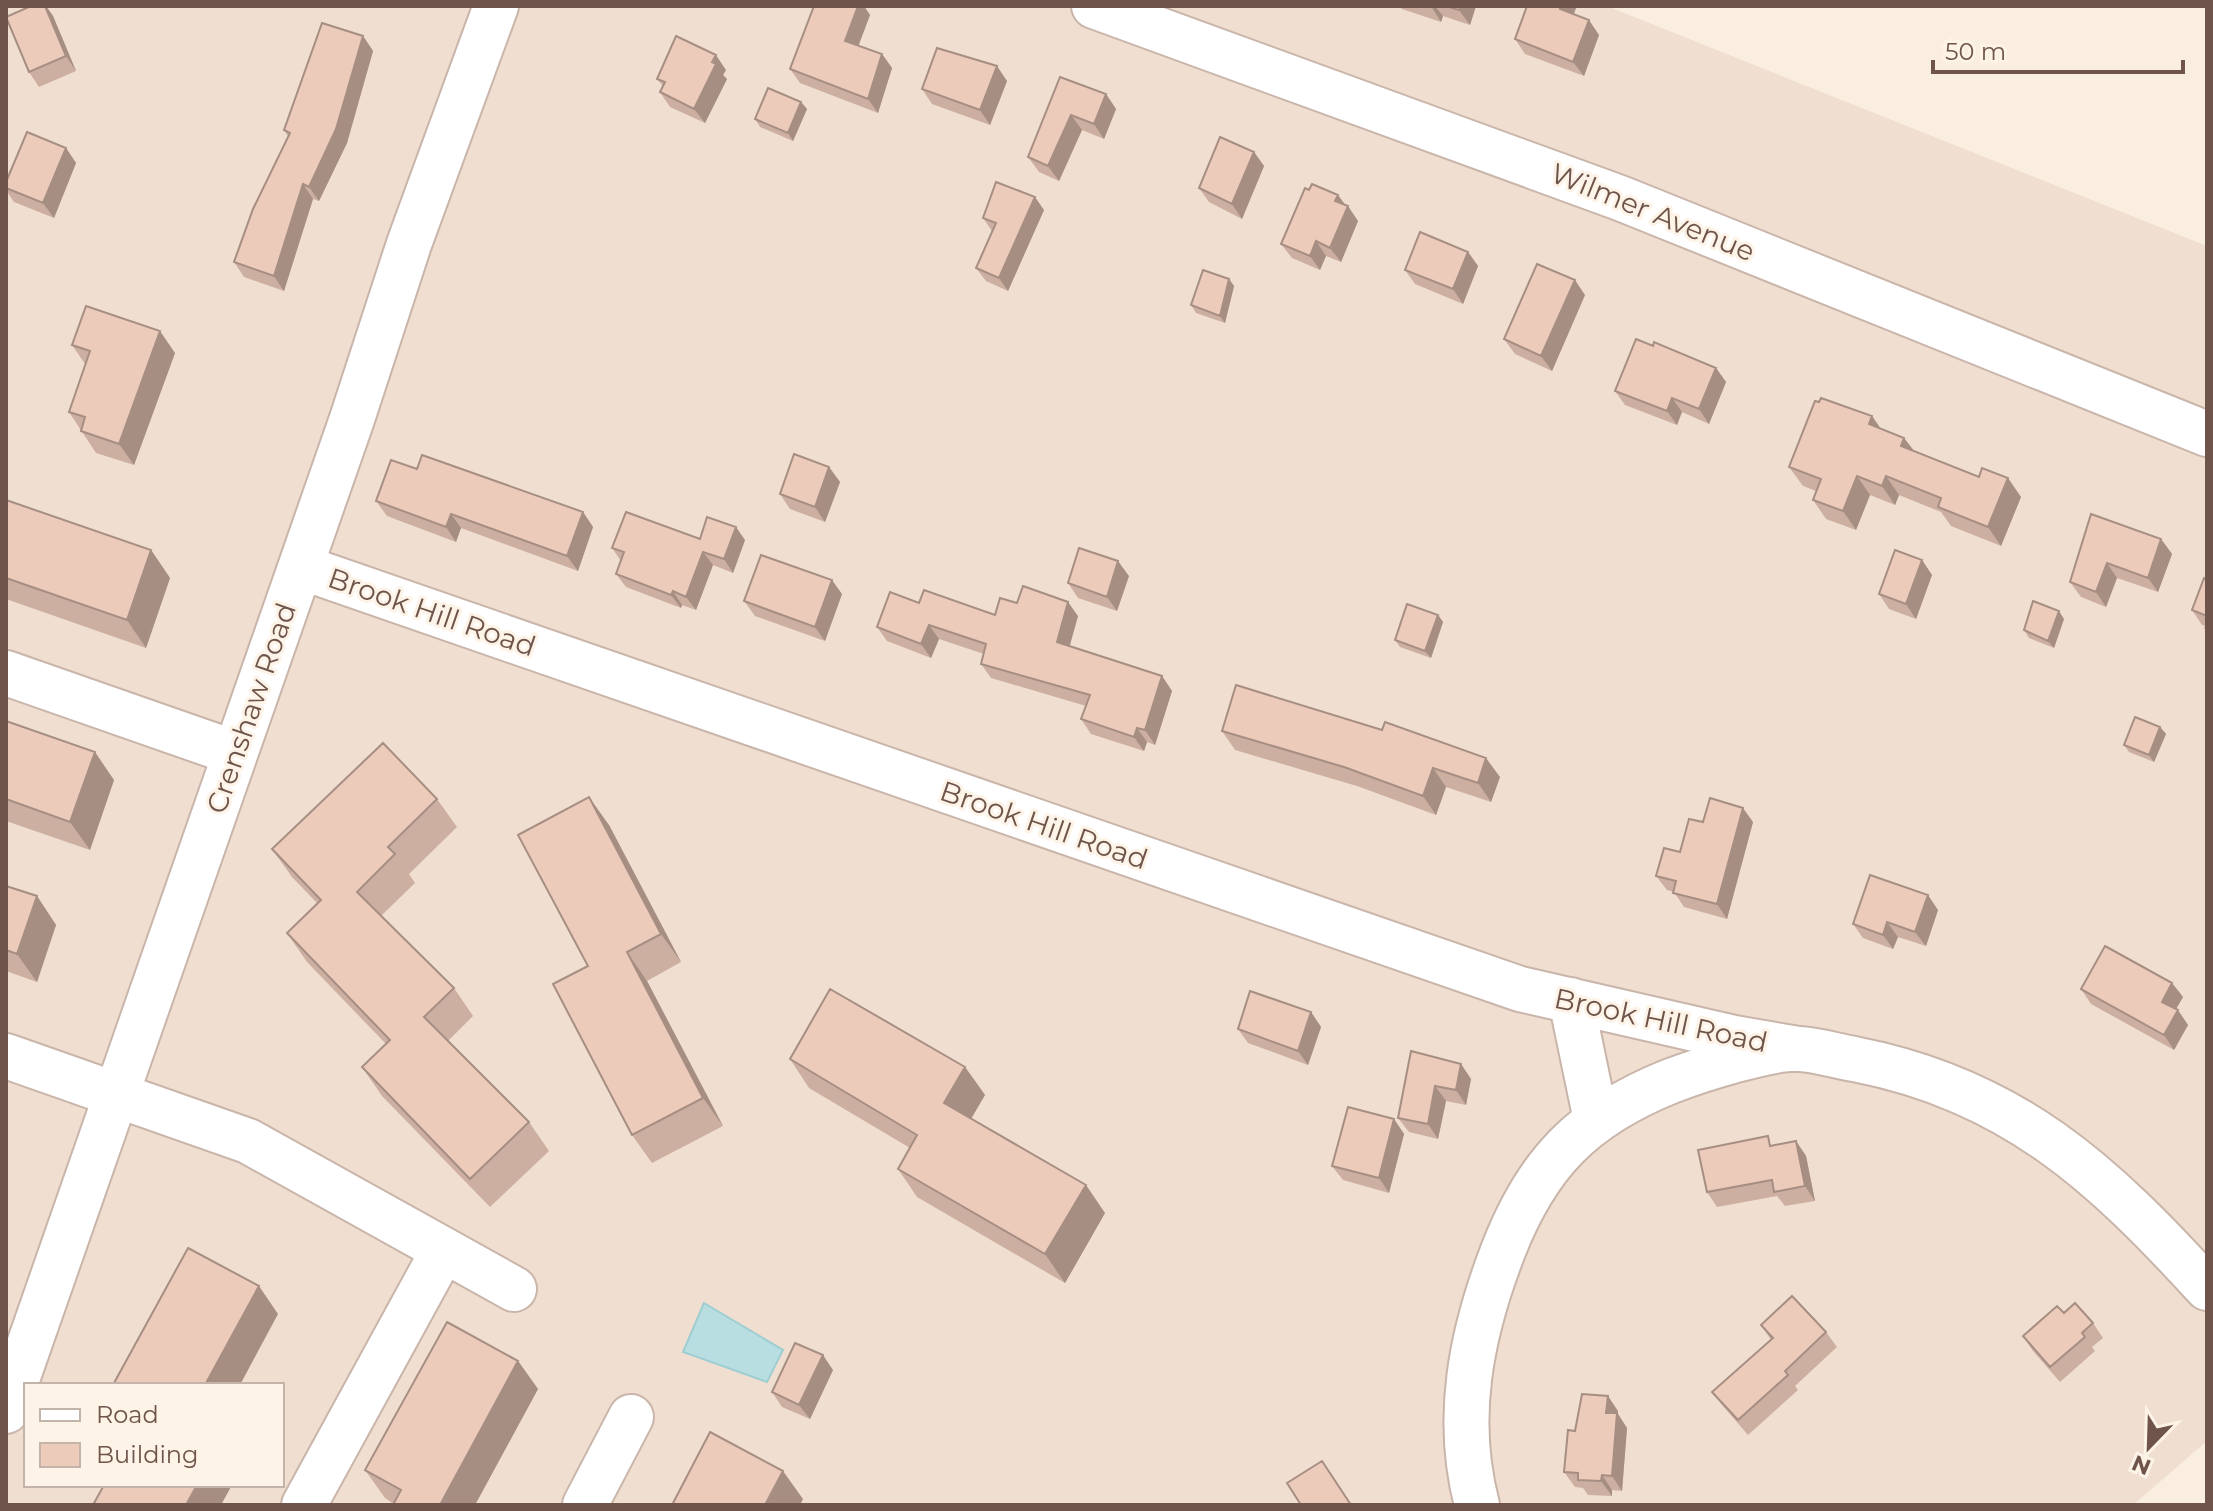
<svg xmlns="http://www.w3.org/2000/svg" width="2213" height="1511" viewBox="0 0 2213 1511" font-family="Montserrat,sans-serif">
<rect width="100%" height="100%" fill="#faeee1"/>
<path fill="#f0dfd1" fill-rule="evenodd" d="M6 6H1607L2207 246V1441L2133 1505H6ZM26 1385H282V1485H26Z"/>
<path fill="#b8dee1" stroke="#9fced2" stroke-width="2" d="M704 1303 783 1350 767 1382 683 1352Z"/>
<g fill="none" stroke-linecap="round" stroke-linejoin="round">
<g stroke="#c9b5aa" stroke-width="48">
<path id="minor" d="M1094 6 1620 198 2207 434
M301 567 1520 989 1734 1038 1798 1049
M6 673 235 753
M1571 1000 1596 1120
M6 1056 248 1141 514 1289
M6 1411 352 419 409 244 496 6
M304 1505 443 1251
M585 1505 631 1417
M1477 1505C1454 1418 1471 1334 1503 1251 1537 1163 1583 1116 1671 1081 1700 1070 1771 1047 1800 1049 1818 1050 1836 1056 1854 1059 2013 1090 2102 1173 2207 1288"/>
</g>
<use href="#minor" stroke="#fff" stroke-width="44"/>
</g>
<path fill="#ccafa1" d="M31 6H46L53 16 76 71 39 87 29 72Z
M814 6H864L870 15 858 46 882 54 892 68 878 113 800 83 790 69Z
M1399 6H1476L1470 25 1443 16 1441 22 1402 9Z
M1527 6H1574L1576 8 1574 14 1599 35 1584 76 1525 54 1515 39Z
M363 36 373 51 347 143 319 201 313 199 284 291 244 277 234 262 288 136 284 130Z
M726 70 723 75 727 79 705 123 670 107 660 92 663 86 657 79Z
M1060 77 1106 94 1116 109 1104 139 1082 130 1059 181 1039 172 1028 157Z
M1007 81 990 125 932 104 922 89Z
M801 102 807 109 793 141 760 127 755 119Z
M66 148 76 163 54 218 14 202 6 190V182Z
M1254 152 1264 166 1242 219 1209 202 1199 188Z
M1309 190 1338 195 1358 221 1341 262 1326 256 1320 270 1292 258 1281 244Z
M1044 210 1008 291 986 281 976 268 992 231 983 218Z
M1468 252 1478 266 1463 304 1415 284 1405 270Z
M1229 279 1234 286 1225 323 1196 313 1191 305Z
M1585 295 1552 371 1515 354 1504 339Z
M72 345 175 353 134 465 96 453 69 412 85 364Z
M1653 346 1716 368 1726 382 1709 424 1682 412 1677 425 1625 405 1615 391Z
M1872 416 1880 428 1904 438 1914 451 2021 497 2001 546 1951 526 1941 512 1899 495 1895 505 1870 495 1856 530 1826 519 1813 500 1816 491 1803 486 1789 467Z
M829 467 840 482 825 522 790 509 780 494Z
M417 469 583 512 593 527 578 571 461 528 456 542 387 516 376 501Z
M6 500 151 550 170 578 146 648 6 599Z
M2091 514 2161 539 2172 554 2158 592 2117 578 2106 607 2081 597 2070 582Z
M700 539 745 540 733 573 713 565 696 610 682 605 681 608 626 587 616 574 621 561 612 548Z
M1922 560 1932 575 1916 619 1889 609 1879 594Z
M1129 576 1117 611 1078 598 1068 583Z
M2207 580V632L2204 628 2205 626 2202 625 2192 610Z
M842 594 825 641 755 616 744 601Z
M919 603 995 615 1017 603 1078 616 1069 646 1162 676 1172 691 1155 745 1147 742 1144 751 1091 734 1081 719 1086 706 991 678 981 664 984 654 939 639 931 658 887 641 877 627Z
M1438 615 1443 622 1431 658 1400 647 1395 640Z
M2064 619 2054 648 2029 638 2024 630Z
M6 721 114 780 90 850 6 821Z
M2160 727 2166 734 2154 762 2129 752 2124 745Z
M1222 731 1500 777 1491 802 1446 787 1436 815 1357 786 1235 750Z
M437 799 457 827 409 874 415 883 381 916 454 988 473 1016 448 1041 529 1122 549 1151 490 1207 382 1096 362 1067 386 1044 307 962 287 933 318 904 292 877 272 849Z
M1703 822H1753L1727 919 1684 907 1674 892 1667 890 1656 876 1680 852Z
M609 825 681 962 647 981 723 1126 652 1163 632 1135 588 966Z
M6 886 37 896 56 925 37 982 6 971Z
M1938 910 1926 946 1898 937 1893 949 1863 938 1853 924Z
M2172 983 2183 997 2176 1009 2188 1025 2174 1050 2091 1004 2081 989Z
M1311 1012 1321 1027 1308 1065 1248 1043 1238 1029Z
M790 1059 965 1067 985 1095 971 1118 1105 1213 1065 1283 917 1197 898 1169 910 1148 809 1088Z
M1461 1064 1471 1079 1466 1105 1446 1101 1438 1139 1409 1132 1398 1118Z
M1394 1119 1404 1134 1389 1193 1343 1180 1332 1166Z
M1796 1141 1806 1156 1815 1201 1785 1206 1777 1196 1717 1207 1707 1192 1774 1145Z
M2064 1313 2093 1323 2103 1338 2092 1347 2095 1351 2060 1382 2033 1351 2023 1336Z
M1761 1325 1826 1332 1837 1347 1795 1386 1798 1390 1748 1435 1723 1406 1712 1392 1771 1340Z
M518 1361 538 1389 475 1505H393L394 1504 385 1498 365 1470Z
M833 1370 810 1419 782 1407 772 1392Z
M1618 1411V1414L1627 1428 1622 1491 1612 1490V1496L1588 1495 1583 1488 1575 1487 1564 1472 1575 1431Z"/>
<path fill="#a68e83" d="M45 6H46L53 16 76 71 66 56Z
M858 6H864L870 15 855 55 845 41Z
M1431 6H1435L1443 16 1441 22Z
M1461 6H1476L1470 25 1459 10Z
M1561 6H1574L1576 8 1570 23 1560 9Z
M1589 20 1599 35 1584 76 1573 62Z
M363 36 373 51 347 143 319 201 309 187Z
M882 54 892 68 878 113 868 99Z
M716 55 726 70 723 75 727 79 705 123 694 109Z
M997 66 1007 81 990 125 980 110Z
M1106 94 1116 109 1104 139 1094 124Z
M801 102 807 109 793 141 788 133Z
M1071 115 1082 130 1059 181 1048 166Z
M66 148 76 163 54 218 43 203Z
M1254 152 1264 166 1242 219 1232 204Z
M303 184 313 199 284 291 274 276Z
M1338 195 1347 208 1348 206 1358 221 1341 262 1330 248 1335 201Z
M1035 197 1044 210 1008 291 999 278Z
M1316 241 1326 256 1320 270 1310 256Z
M1468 252 1478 266 1463 304 1453 289Z
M1229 279 1234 286 1225 323 1220 316Z
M1575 280 1585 295 1552 371 1541 356Z
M160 331 175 353 134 465 119 444Z
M1716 368 1726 382 1709 424 1699 409Z
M1672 398 1682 412 1677 425 1667 411Z
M1872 416 1885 435 1869 424Z
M1904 438 1918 456 1901 446Z
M829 467 840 482 825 522 815 507Z
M1857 476 1870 495 1856 530 1843 511Z
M1886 476 1899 495 1895 505 1882 486Z
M2008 478 2021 497 2001 546 1988 527Z
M583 512 593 527 578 571 567 556Z
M451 514 461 528 456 542 446 527Z
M736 527 745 540 733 573 724 559Z
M2161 539 2172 554 2158 592 2148 578Z
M151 550 170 578 146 648 127 620Z
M703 552 713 565 696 610 686 597Z
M1922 560 1932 575 1916 619 1906 604Z
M1118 561 1129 576 1117 611 1107 597Z
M2107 563 2117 578 2106 607 2096 592Z
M832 580 842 594 825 641 815 627Z
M673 591 682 605 681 608 671 595Z
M1068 602 1078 616 1067 656 1057 642Z
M2059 611 2064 619 2054 648 2048 641Z
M1438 615 1443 622 1431 658 1425 651Z
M929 625 939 639 931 658 921 644Z
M1162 676 1172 691 1155 745 1145 730Z
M2160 727 2166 734 2154 762 2149 755Z
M1137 728 1147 742 1144 751 1134 737Z
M95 752 114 780 90 850 70 822Z
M1486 758 1500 777 1491 802 1478 783Z
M1433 768 1446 787 1436 815 1423 796Z
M589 797 609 825 681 962 661 934Z
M1743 808 1753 822 1727 919 1717 904Z
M1928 895 1938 910 1926 946 1915 932Z
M37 896 56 925 37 982 17 954Z
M1887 922 1898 937 1893 949 1883 935Z
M627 952 647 981 723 1126 703 1098Z
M2172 983 2183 997 2172 1016 2162 1002Z
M2178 1010 2188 1025 2174 1050 2164 1035Z
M1311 1012 1321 1027 1308 1065 1298 1051Z
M1461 1064 1471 1079 1466 1105 1456 1090Z
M965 1067 985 1095 964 1131 944 1103Z
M1435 1086 1446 1101 1438 1139 1428 1124Z
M1394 1119 1404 1134 1389 1193 1379 1178Z
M1796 1141 1806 1156 1815 1201 1805 1186Z
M1086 1185 1105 1213 1065 1283 1045 1254Z
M259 1286 278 1314 240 1385H205Z
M823 1355 833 1370 810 1419 799 1405Z
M518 1361 538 1389 475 1505H440Z
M1608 1396 1618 1411V1414L1627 1428 1622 1491 1612 1476 1606 1413Z
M783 1471 803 1499 800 1505H765Z
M1602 1475 1612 1490V1496L1601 1481Z
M197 1485H232L221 1505H186Z"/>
<path fill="#edcbbb" stroke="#a68e83" stroke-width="2" d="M31 6H45L66 56 29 72 6 17Z
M814 6H858L845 41 882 54 868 99 790 69Z
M1446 6H1461L1459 10Z
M1527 6H1561L1560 9 1589 20 1573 62 1515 39Z
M322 23 363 36 336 129 309 187 303 184 274 276 234 262 253 209 290 133 284 130Z
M676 36 716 55 712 62 716 64 694 109 660 92 665 82 657 79Z
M937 48 997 66 980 110 922 89Z
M1060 77 1106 94 1094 124 1071 115 1048 166 1028 157Z
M768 88 801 102 788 133 755 119Z
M27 132 66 148 43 203 6 188V182Z
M1220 137 1254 152 1232 204 1199 188Z
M996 182 1035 197 999 278 976 268 996 223 983 218Z
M1312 184 1338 195 1335 201 1348 206 1330 248 1316 241 1310 256 1281 244 1305 188 1309 190Z
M1420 232 1468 252 1453 289 1405 270Z
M1537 264 1575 280 1541 356 1504 339Z
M1203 270 1229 279 1220 316 1191 305Z
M86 306 160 331 119 444 81 431 85 417 69 412 90 351 72 345Z
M1636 339 1653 346 1654 342 1716 368 1699 409 1672 398 1667 411 1615 391Z
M1821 398 1872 416 1869 424 1904 438 1901 446 1979 477 1982 468 2008 478 1988 527 1938 507 1941 498 1886 476 1882 486 1857 476 1843 511 1813 500 1821 479 1789 467 1815 401 1819 402Z
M794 454 829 467 815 507 780 494Z
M422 455 583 512 567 556 451 514 446 527 376 501 391 460 417 469Z
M6 500 151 550 127 620 6 578Z
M626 512 700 539 707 517 736 527 724 559 703 552 686 597 673 591 671 595 616 574 624 552 612 548Z
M2091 514 2161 539 2148 578 2107 563 2096 592 2070 582Z
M1079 548 1118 561 1107 597 1068 583Z
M1895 550 1922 560 1906 604 1879 594Z
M761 555 832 580 815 627 744 601Z
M2204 578 2207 580V616L2192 610Z
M1023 586 1068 602 1057 642 1162 676 1145 730 1137 728 1134 737 1081 719 1090 695 981 664 986 644 929 625 921 644 877 627 890 592 919 603 924 590 995 615 1000 598 1017 603Z
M2033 601 2059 611 2048 641 2024 630Z
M1407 604 1438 615 1425 651 1395 640Z
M1236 685 1382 730 1385 722 1486 758 1478 783 1433 768 1423 796 1344 767 1222 731Z
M2135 717 2160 727 2149 755 2124 745Z
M6 721 95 752 70 822 6 799Z
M383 743 437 799 388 847 395 854 357 892 454 988 424 1017 529 1122 470 1179 362 1067 390 1040 287 933 321 900 272 849Z
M589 797 661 934 627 952 703 1098 632 1135 553 984 588 966 518 835Z
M1710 798 1743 808 1717 904 1673 893 1676 881 1656 876 1664 848 1680 852 1689 819 1703 822Z
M1870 875 1928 895 1915 932 1887 922 1883 935 1853 924Z
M6 886 37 896 17 954 6 950Z
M2105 946 2172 983 2162 1002 2178 1010 2164 1035 2081 989Z
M830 989 965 1067 944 1103 1086 1185 1045 1254 898 1169 917 1135 790 1059Z
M1250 991 1311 1012 1298 1051 1238 1029Z
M1411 1051 1461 1064 1456 1090 1435 1086 1428 1124 1398 1118Z
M1348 1107 1394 1119 1379 1178 1332 1166Z
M1768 1136 1770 1146 1796 1141 1805 1186 1774 1192 1772 1180 1707 1192 1698 1150Z
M188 1248 259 1286 205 1385H119L114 1383Z
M1792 1296 1826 1332 1785 1371 1788 1375 1738 1420 1712 1392 1773 1338 1761 1325Z
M2075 1303 2093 1323 2082 1333 2085 1337 2050 1367 2023 1336 2057 1306 2064 1313Z
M447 1322 518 1361 440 1505H393L401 1490 365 1470Z
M795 1343 823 1355 799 1405 772 1392Z
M1582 1394 1608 1396 1606 1413H1617L1612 1476 1602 1475 1601 1481 1578 1480V1473L1564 1472 1568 1430 1575 1431Z
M710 1432 783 1471 765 1505H672Z
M1322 1461 1351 1505H1301L1287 1483Z
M104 1485H197L186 1505H93Z"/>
<g text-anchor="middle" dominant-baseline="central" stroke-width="6" stroke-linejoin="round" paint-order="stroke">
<g font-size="28" fill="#6e544b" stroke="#fdf3e7">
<text transform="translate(1653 212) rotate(22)">Wilmer Avenue</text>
<text transform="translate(432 612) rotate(19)">Brook Hill Road</text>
<text transform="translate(251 708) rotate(-71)">Crenshaw Road</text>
<text transform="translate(1044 825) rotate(19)">Brook Hill Road</text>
<text transform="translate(1661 1020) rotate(12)">Brook Hill Road</text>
</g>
</g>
<rect width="2213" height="1511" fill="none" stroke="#6e544b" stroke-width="16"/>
<rect x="24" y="1383" width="260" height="104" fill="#fdf3e7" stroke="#c4b3a9" stroke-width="2"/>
<rect x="40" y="1409" width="40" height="12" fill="#ffffff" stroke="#c4b3a9" stroke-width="2"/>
<text x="96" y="1423" font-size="24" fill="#6e544b">Road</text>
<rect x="40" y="1443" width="40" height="24" fill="#edcbbb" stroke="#c4b3a9" stroke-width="2"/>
<text x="96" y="1463" font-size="24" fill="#6e544b">Building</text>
<g transform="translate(2149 1447) rotate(203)" stroke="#fdf3e7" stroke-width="6" paint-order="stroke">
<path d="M0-6L14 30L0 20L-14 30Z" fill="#6e544b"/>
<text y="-12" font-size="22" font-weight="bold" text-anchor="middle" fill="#6e544b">N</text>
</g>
<path d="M1933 60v12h250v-12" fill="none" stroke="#6e544b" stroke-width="4"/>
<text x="1945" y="60" font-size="24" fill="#6e544b" stroke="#fdf3e7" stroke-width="6" paint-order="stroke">50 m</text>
</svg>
